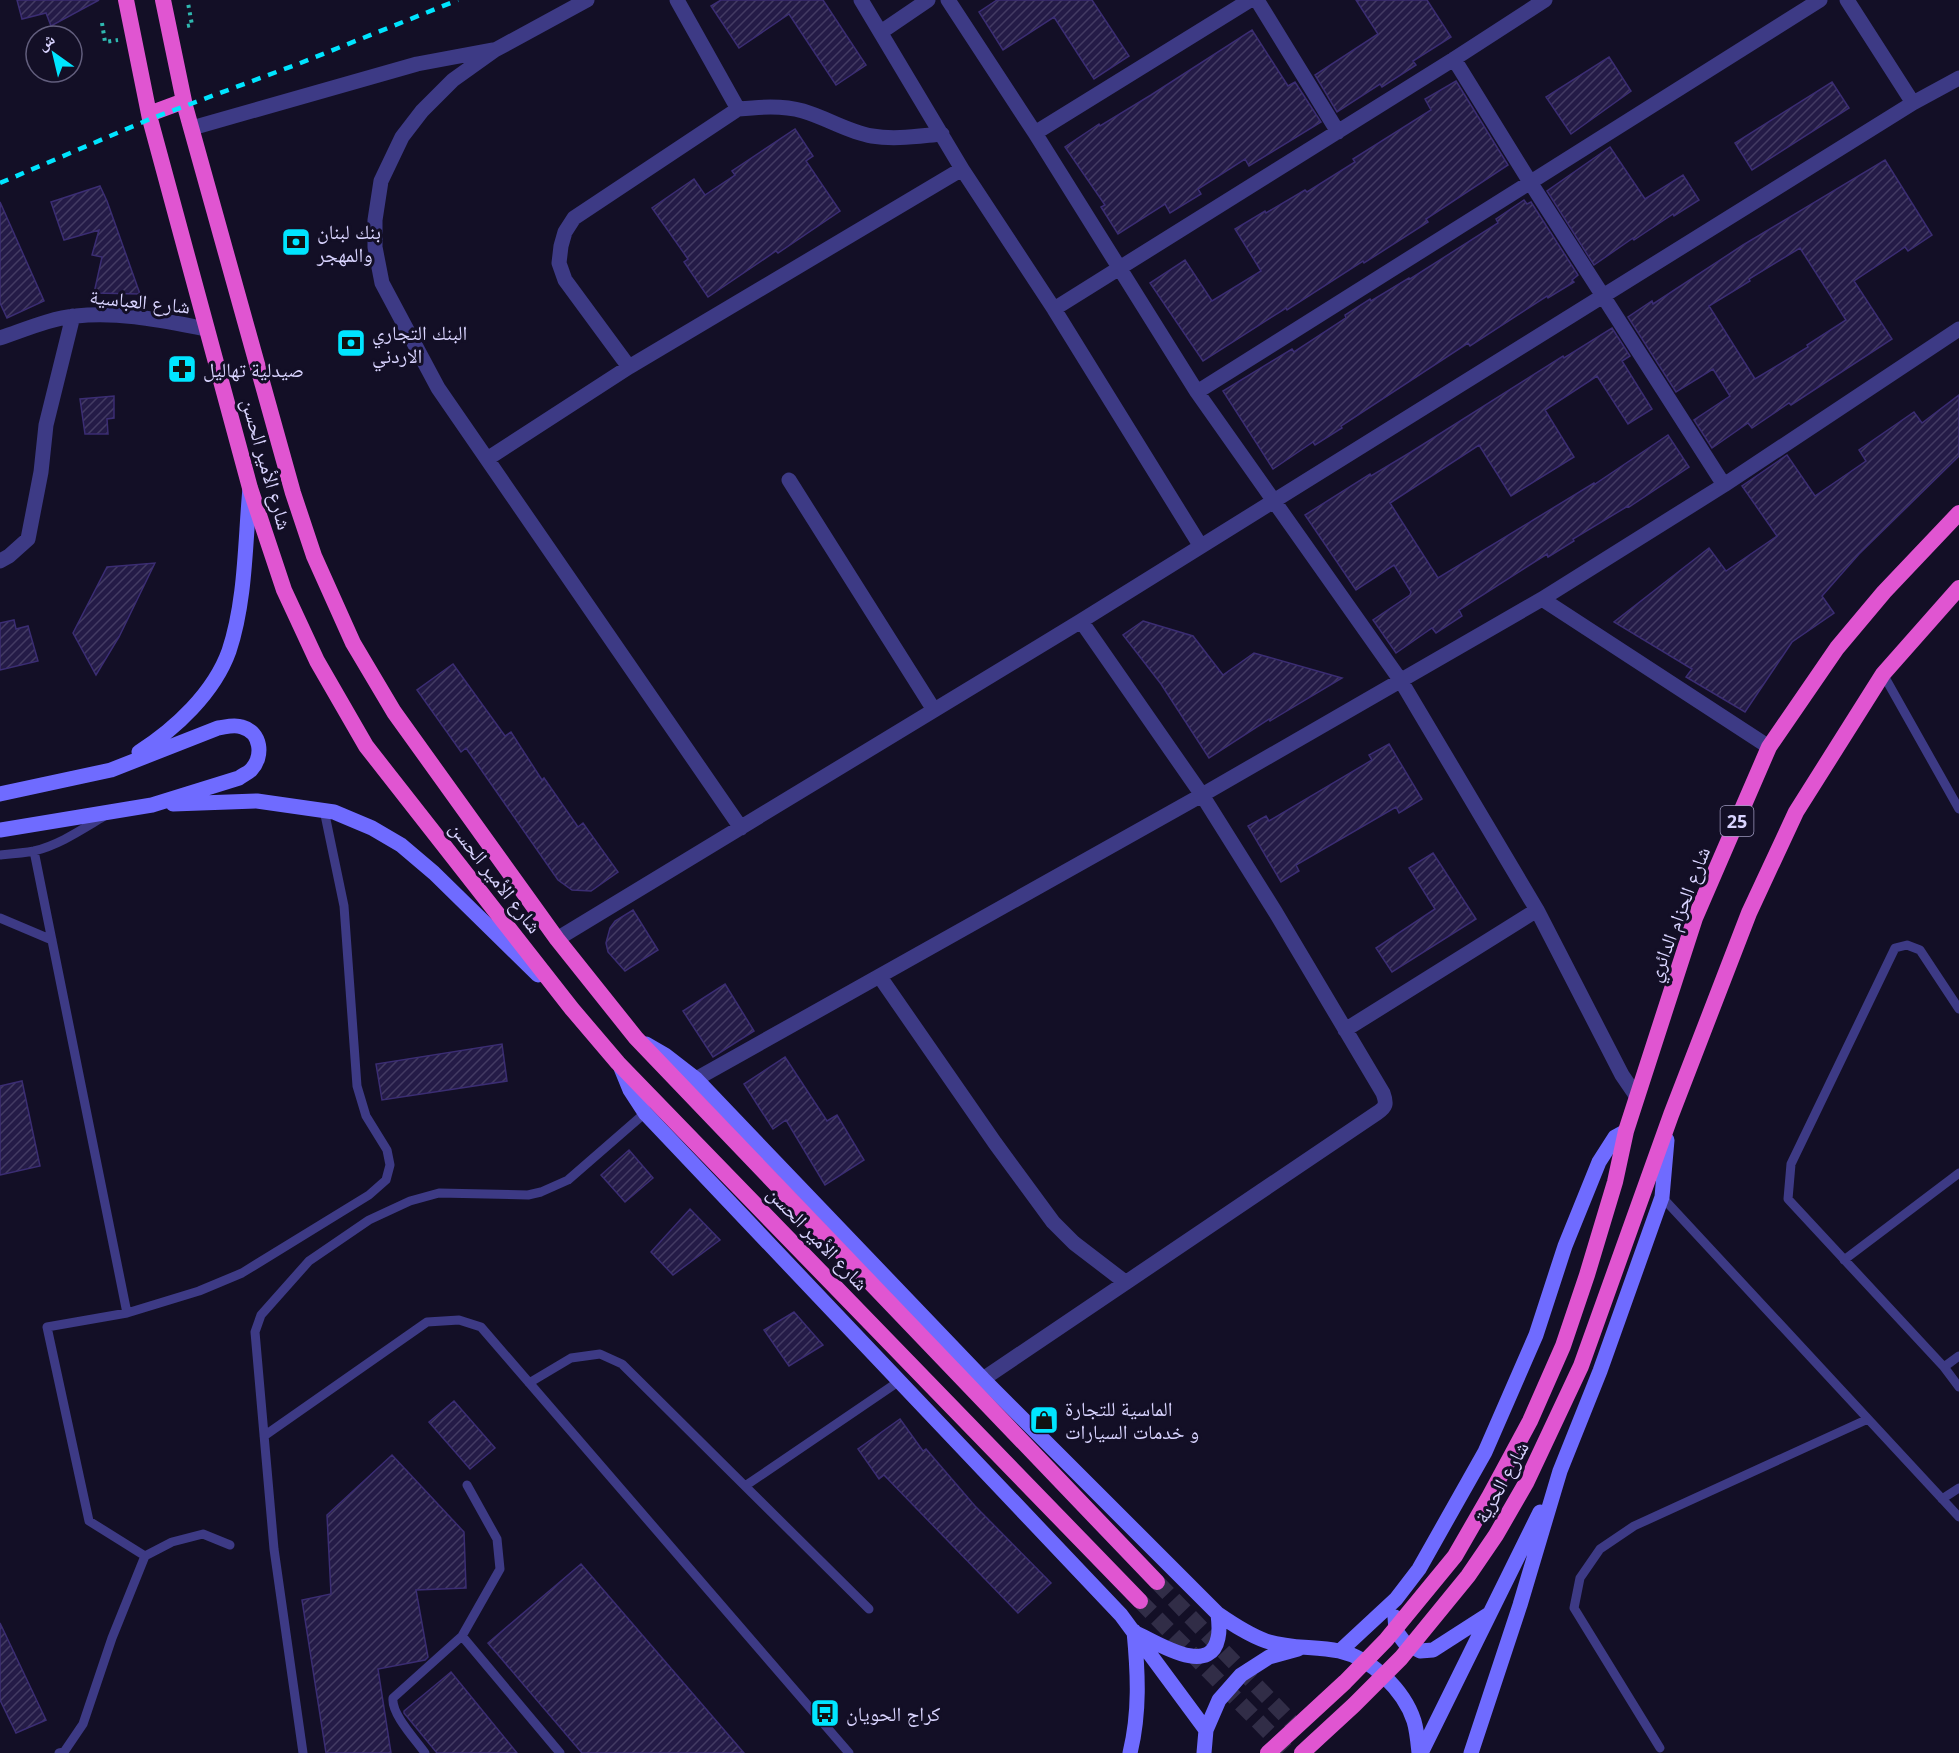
<svg xmlns="http://www.w3.org/2000/svg" width="1959" height="1753" viewBox="0 0 1959 1753" font-family="'Noto Sans','Noto Naskh Arabic',sans-serif">
<defs>
<pattern id="building-hatch" width="6" height="6" patternUnits="userSpaceOnUse" patternTransform="scale(1.5)"><rect width="6" height="6" fill="#241b47"/><path d="M-1 1l2-2M0 6l6-6M5 7l2-2" fill="none" stroke="#433b63"/></pattern>
</defs>
<rect width="100%" height="100%" fill="#130f26"/>
<path fill="url(#building-hatch)" stroke="#3b2d73" stroke-width="1.5" fill-rule="evenodd" d="M17 0H99L51 26 46 13 22 19Z
M721 0H823L866 65 836 85 789 14 739 48 711 6Z
M997 0H1092L1129 56 1094 79 1054 17 1003 50 979 12Z
M1356 0H1427L1451 37 1413 61 1416 65 1382 87 1380 84 1337 112 1315 75 1378 34Z
M1252 30 1288 86 1295 82 1321 122 1249 166 1245 159 1198 189 1201 194 1170 213 1165 204 1118 234 1101 207 1105 205 1065 147 1099 124 1100 126 1151 95Z
M1609 57 1631 91 1571 134 1546 97Z
M1456 81 1508 165 1426 219 1428 222 1364 263 1363 261 1287 310 1286 308 1203 361 1150 283 1185 260 1212 301 1261 271 1235 229 1265 211 1266 213 1305 190 1307 192 1355 162 1353 159 1431 110 1425 99Z
M1832 82 1849 108 1752 170 1735 143Z
M795 129 813 156 806 161 840 211 778 253 776 251 708 297 684 262 688 259 652 208 694 179 705 195 735 175 732 171Z
M1610 147 1645 199 1683 175 1699 200 1674 216 1673 214 1634 240 1633 238 1594 265 1547 191Z
M1885 160 1932 235 1908 251 1905 247 1854 281 1892 339 1791 405 1789 403 1752 428 1748 423 1712 448 1694 420 1730 396 1713 369 1676 392 1628 317 1652 301 1653 304 1743 245ZM1800 248 1846 320 1807 345 1808 347 1755 379 1709 306 1750 281 1749 279Z
M100 186 107 201 140 294 94 293 102 257 92 255 99 230 64 240 51 202Z
M1524 200 1527 204 1531 202 1578 275 1572 280 1574 282 1548 298 1547 296 1470 346 1468 343 1341 426 1342 428 1315 445 1313 442 1273 469 1223 391 1292 349 1294 352 1346 318 1345 315 1370 299 1371 301 1409 278 1410 279 1498 223 1496 219Z
M0 202 44 301 7 318 0 303Z
M1612 328 1630 356 1622 361 1652 409 1628 424 1597 376 1545 410 1574 457 1511 496 1479 445 1390 503 1438 578 1594 483 1595 484 1668 435 1689 467 1629 507 1628 506 1573 539 1574 541 1548 557 1547 554 1459 610 1462 616 1436 633 1432 628 1396 653 1373 620 1410 595 1411 592 1394 565 1356 590 1305 515 1370 474 1371 476 1411 452 1563 356 1564 358Z
M1959 395V456L1859 554 1822 596 1834 613 1792 642 1745 712 1686 677 1692 669 1614 622 1709 548 1726 571 1777 536 1742 486 1787 455 1815 496 1866 461 1859 450 1914 412 1922 423Z
M114 396V418L107 419 108 434H85L80 399Z
M155 563 119 637 96 675 73 633 107 567Z
M14 620 16 629 28 626 38 661 0 670V623Z
M1143 621 1193 636 1223 675 1254 653 1342 678 1270 721 1269 719 1209 758 1161 684 1123 635Z
M453 664 505 736 511 732 542 780 544 778 578 827 583 823 618 872 591 891 572 890 558 880 466 748 461 752 417 690Z
M1389 744 1422 799 1399 813 1396 807 1296 865 1299 871 1281 882 1248 826 1266 816 1269 821 1372 760 1369 755Z
M1433 853 1476 919 1392 972 1376 948 1435 909 1409 868Z
M633 910 658 950 625 971 608 952 606 943 610 928 615 921Z
M725 984 754 1031 713 1057 683 1011Z
M502 1044 507 1081 382 1100 376 1064Z
M785 1057 827 1121 837 1115 864 1160 825 1185 786 1120 773 1129 744 1084Z
M22 1081 40 1166 0 1175V1086Z
M629 1150 653 1178 625 1202 601 1175Z
M690 1209 720 1240 673 1275 651 1252Z
M794 1312 823 1345 789 1366 764 1330Z
M454 1401 495 1448 470 1469 429 1422Z
M900 1419 923 1451 926 1449 975 1506 1051 1583 1018 1613 884 1475 879 1479 858 1449Z
M392 1455 464 1532 466 1588 416 1590 428 1657 425 1660 378 1669 391 1753H326L302 1600 331 1594 327 1515Z
M581 1564 744 1753H582L488 1643Z
M0 1623 46 1720 16 1733 0 1700Z
M451 1672 517 1753H437L404 1713V1711Z"/>
<g fill="none" stroke-linecap="round" stroke-linejoin="round">
<path stroke="#312d47" stroke-width="16" stroke-dasharray="16 8" stroke-linecap="butt" d="M1157 1582 1321 1753
M1140 1601 1289 1753"/>
<path stroke="#2fb8b0" stroke-width="4" stroke-dasharray="3 4.5" stroke-linecap="butt" d="M102 23 105 42 118 40
M187 26 192 25 188 3"/>
<path stroke="#3d3a85" stroke-width="9" d="M1883 674 1959 809
M34 851 127 1313
M0 855C11 854 23 853 34 851 59 845 81 830 103 817
M0 918 52 940
M1959 1009 1920 950 1907 945 1895 948 1791 1164 1788 1199 1944 1367 1959 1387
M1662 1197 1959 1517
M1844 1260 1959 1173
M1944 1367 1959 1356
M529 1383 571 1358 600 1354 622 1364 869 1609
M264 1436 427 1322 459 1320 481 1327 849 1753
M467 1485 497 1539 500 1569 462 1636 560 1753
M745 1486 898 1382
M1942 1499 1959 1488
M145 1556 89 1521 47 1327 127 1313 199 1291 242 1273 369 1195 386 1180 390 1165 387 1150 366 1116 357 1086 344 906 324 810
M1660 1748 1574 1608 1580 1578 1600 1549 1634 1526 1868 1419
M59 1753 64 1752 83 1724 112 1638 145 1556 172 1542 203 1534 230 1545
M303 1753 274 1549 255 1332 261 1315 309 1261 369 1220 410 1201 439 1193 528 1195 541 1192 568 1180 645 1113
M425 1753C416 1740 391 1714 393 1698L462 1636"/>
<path stroke="#3d3a85" stroke-width="15" d="M587 0 495 50 453 80 422 111 402 137 381 181 375 220V247L382 283 438 388 741 828
M861 0 962 169 1054 309 1200 545
M948 0 1035 133 1197 392 1401 681 1537 910 1622 1075 1637 1097
M1257 0 1338 132
M1847 0 1913 103
M881 32 928 0
M1454 59 1530 182 1724 485
M738 109C759 107 782 105 803 111 827 118 848 132 872 136 895 140 919 136 942 134
M192 128 417 64 492 50
M1035 133 1250 0
M1054 309 1454 59 1545 0
M0 338C24 330 51 318 76 316 119 311 164 321 207 329
M629 367 565 280 559 263 561 246 565 232 574 218 738 109 677 0
M1197 392 1820 0
M487 459 629 367 962 169
M789 480 934 710
M0 561 9 556 28 539 41 472 46 425 73 316
M1542 599 1769 747
M557 939 1081 621 1913 103 1959 78
M880 977 995 1143 1053 1222 1074 1243 1125 1282
M1345 1030 1537 910
M696 1079 1202 795 1542 599 1724 485 1959 329
M983 1379 1377 1113C1386 1107 1387 1104 1383 1093L1276 913 1202 795 1081 621"/>
<path stroke="#6f6bff" stroke-width="15" d="M139 752C175 729 214 693 229 651 246 600 245 541 250 488
M0 794 111 770 218 728C226 727 234 724 242 727 261 732 264 756 251 770 248 773 243 775 239 778L152 805 0 830
M173 804 257 801 334 812 372 828 401 845 434 873 538 975
M646 1044 665 1055 696 1079 983 1379 1218 1614C1234 1625 1249 1635 1266 1641 1290 1649 1315 1646 1339 1651 1371 1658 1404 1690 1414 1721 1417 1731 1418 1743 1419 1753
M621 1068 630 1090 645 1113 1121 1615 1206 1730
M1395 1617 1396 1631 1405 1643 1420 1651 1433 1650 1489 1614
M1136 1633C1156 1642 1210 1678 1218 1638 1220 1630 1219 1622 1218 1614
M1340 1651 1396 1599 1419 1569 1485 1452 1509 1397 1536 1335 1565 1246 1599 1162 1615 1137 1626 1131
M1130 1753C1140 1712 1138 1673 1134 1631
M1204 1753 1206 1730 1219 1700 1241 1675 1269 1657 1298 1649
M1421 1753 1540 1512
M1471 1753 1520 1605 1560 1471 1600 1371 1662 1197 1667 1140"/>
<path stroke="#e055d1" stroke-width="16" d="M126 0 150 119 250 488 284 590 317 661 366 746 572 1009 618 1063 1140 1601
M163 0 185 106 293 493 314 556 353 643 394 712 557 939 636 1038 1157 1582
M149 114 184 101
M1268 1753 1345 1682 1386 1640 1455 1556 1489 1497 1530 1421 1563 1346 1587 1275 1615 1182 1626 1131 1695 918 1769 747 1837 648 1884 592 1959 513
M1302 1753 1354 1705 1401 1658 1468 1576 1496 1535 1526 1483 1581 1366 1671 1115 1749 913 1796 812 1883 674 1959 588"/>
<path stroke="#00e5ff" stroke-width="4.5" stroke-dasharray="9 8" stroke-linecap="butt" d="M0 183 150 119 298 64 458 0"/>
</g>
<defs>
<g id="bank-square" transform="scale(1.5)"><rect x="-9" y="-9" width="18" height="18" rx="4" fill="#00e5ff" stroke="#130f26"/><path d="M-6-4H6V4H-6ZM0-2.3a2.3 2.3 0 1 0 0 4.6a2.3 2.3 0 1 0 0-4.6Z" fill="#111"/></g>
<g id="pharmacy-square" transform="scale(1.5)"><rect x="-9" y="-9" width="18" height="18" rx="4" fill="#00e5ff" stroke="#130f26"/><path d="M-2-6h4v4h4v4h-4v4h-4v-4h-4v-4h4Z" fill="#111"/></g>
<g id="shop-square" transform="scale(1.5)"><rect x="-9" y="-9" width="18" height="18" rx="4" fill="#00e5ff" stroke="#130f26"/><path d="M-5-2.5h2.3a2.7 3.5 0 0 1 5.4 0H5L5.5 6h-11ZM-1.5-2.5h3a1.5 2.3 0 0 0-3 0Z" fill="#111"/></g>
<g id="bus-square" transform="scale(1.5)"><rect x="-9" y="-9" width="18" height="18" rx="4" fill="#00e5ff" stroke="#130f26"/><path d="M-5-6H5V4H4V6H2V4H-2V6H-4V4H-5ZM-3.5-4V0h7V-4ZM-3.5 1.2v1.5H-2V1.2ZM2 1.2v1.5H3.5V1.2Z" fill="#111"/></g>
</defs>
<g fill-rule="evenodd">
<use href="#bank-square" x="296" y="242"/>
<use href="#bank-square" x="351" y="343"/>
<use href="#pharmacy-square" x="182" y="369"/>
<use href="#shop-square" x="1044" y="1420"/>
<use href="#bus-square" x="825" y="1713"/>
</g>
<g text-anchor="middle" dominant-baseline="central" stroke-width="6" stroke-linejoin="round" paint-order="stroke">
<rect fill="#130f26" stroke="#9e99be" stroke-width="1.5" x="1720.5" y="806" width="33" height="30" rx="4.5"/>
<g font-size="18" font-weight="bold" fill="#d9d4ff">
<text x="1737" y="821">25</text>
</g>
<g font-size="20" fill="#d9d4ff" stroke="#130f26" text-anchor="start">
<text x="317" y="231">بنك لبنان<tspan x="317" dy="23">والمهجر</tspan></text>
<text x="372" y="332">البنك التجاري<tspan x="372" dy="23">الاردني</tspan></text>
<text x="203" y="369">صيدلية تهاليل</text>
<text x="1065" y="1408">الماسية للتجارة<tspan x="1065" dy="23">و خدمات السيارات</tspan></text>
<text x="846" y="1713">كراج الحويان</text>
</g>
<g font-size="20" fill="#d9d4ff" stroke="#130f26">
<text transform="translate(140 301) rotate(6)">شارع العباسية</text>
<text transform="translate(267 464) rotate(74)">شارع الأمير الحسن</text>
<text transform="translate(496 877) rotate(52)">شارع الأمير الحسن</text>
<text transform="translate(1678 914) rotate(-69)">شارع الحزام الدائري</text>
<text transform="translate(818 1238) rotate(46)">شارع الأمير الحسن</text>
<text transform="translate(1501 1482) rotate(-61)">شارع الحرية</text>
</g>
</g>
<g transform="translate(54 54) rotate(326)"><circle r="28" fill="#130f26" stroke="#625e7d" stroke-width="1.5"/>
<path d="M0-4.5L10 22L0 15L-10 22Z" fill="#00e5ff"/>
<text y="-9" font-size="16" font-weight="bold" text-anchor="middle" fill="#d9d4ff">ش</text>
</g>
</svg>
